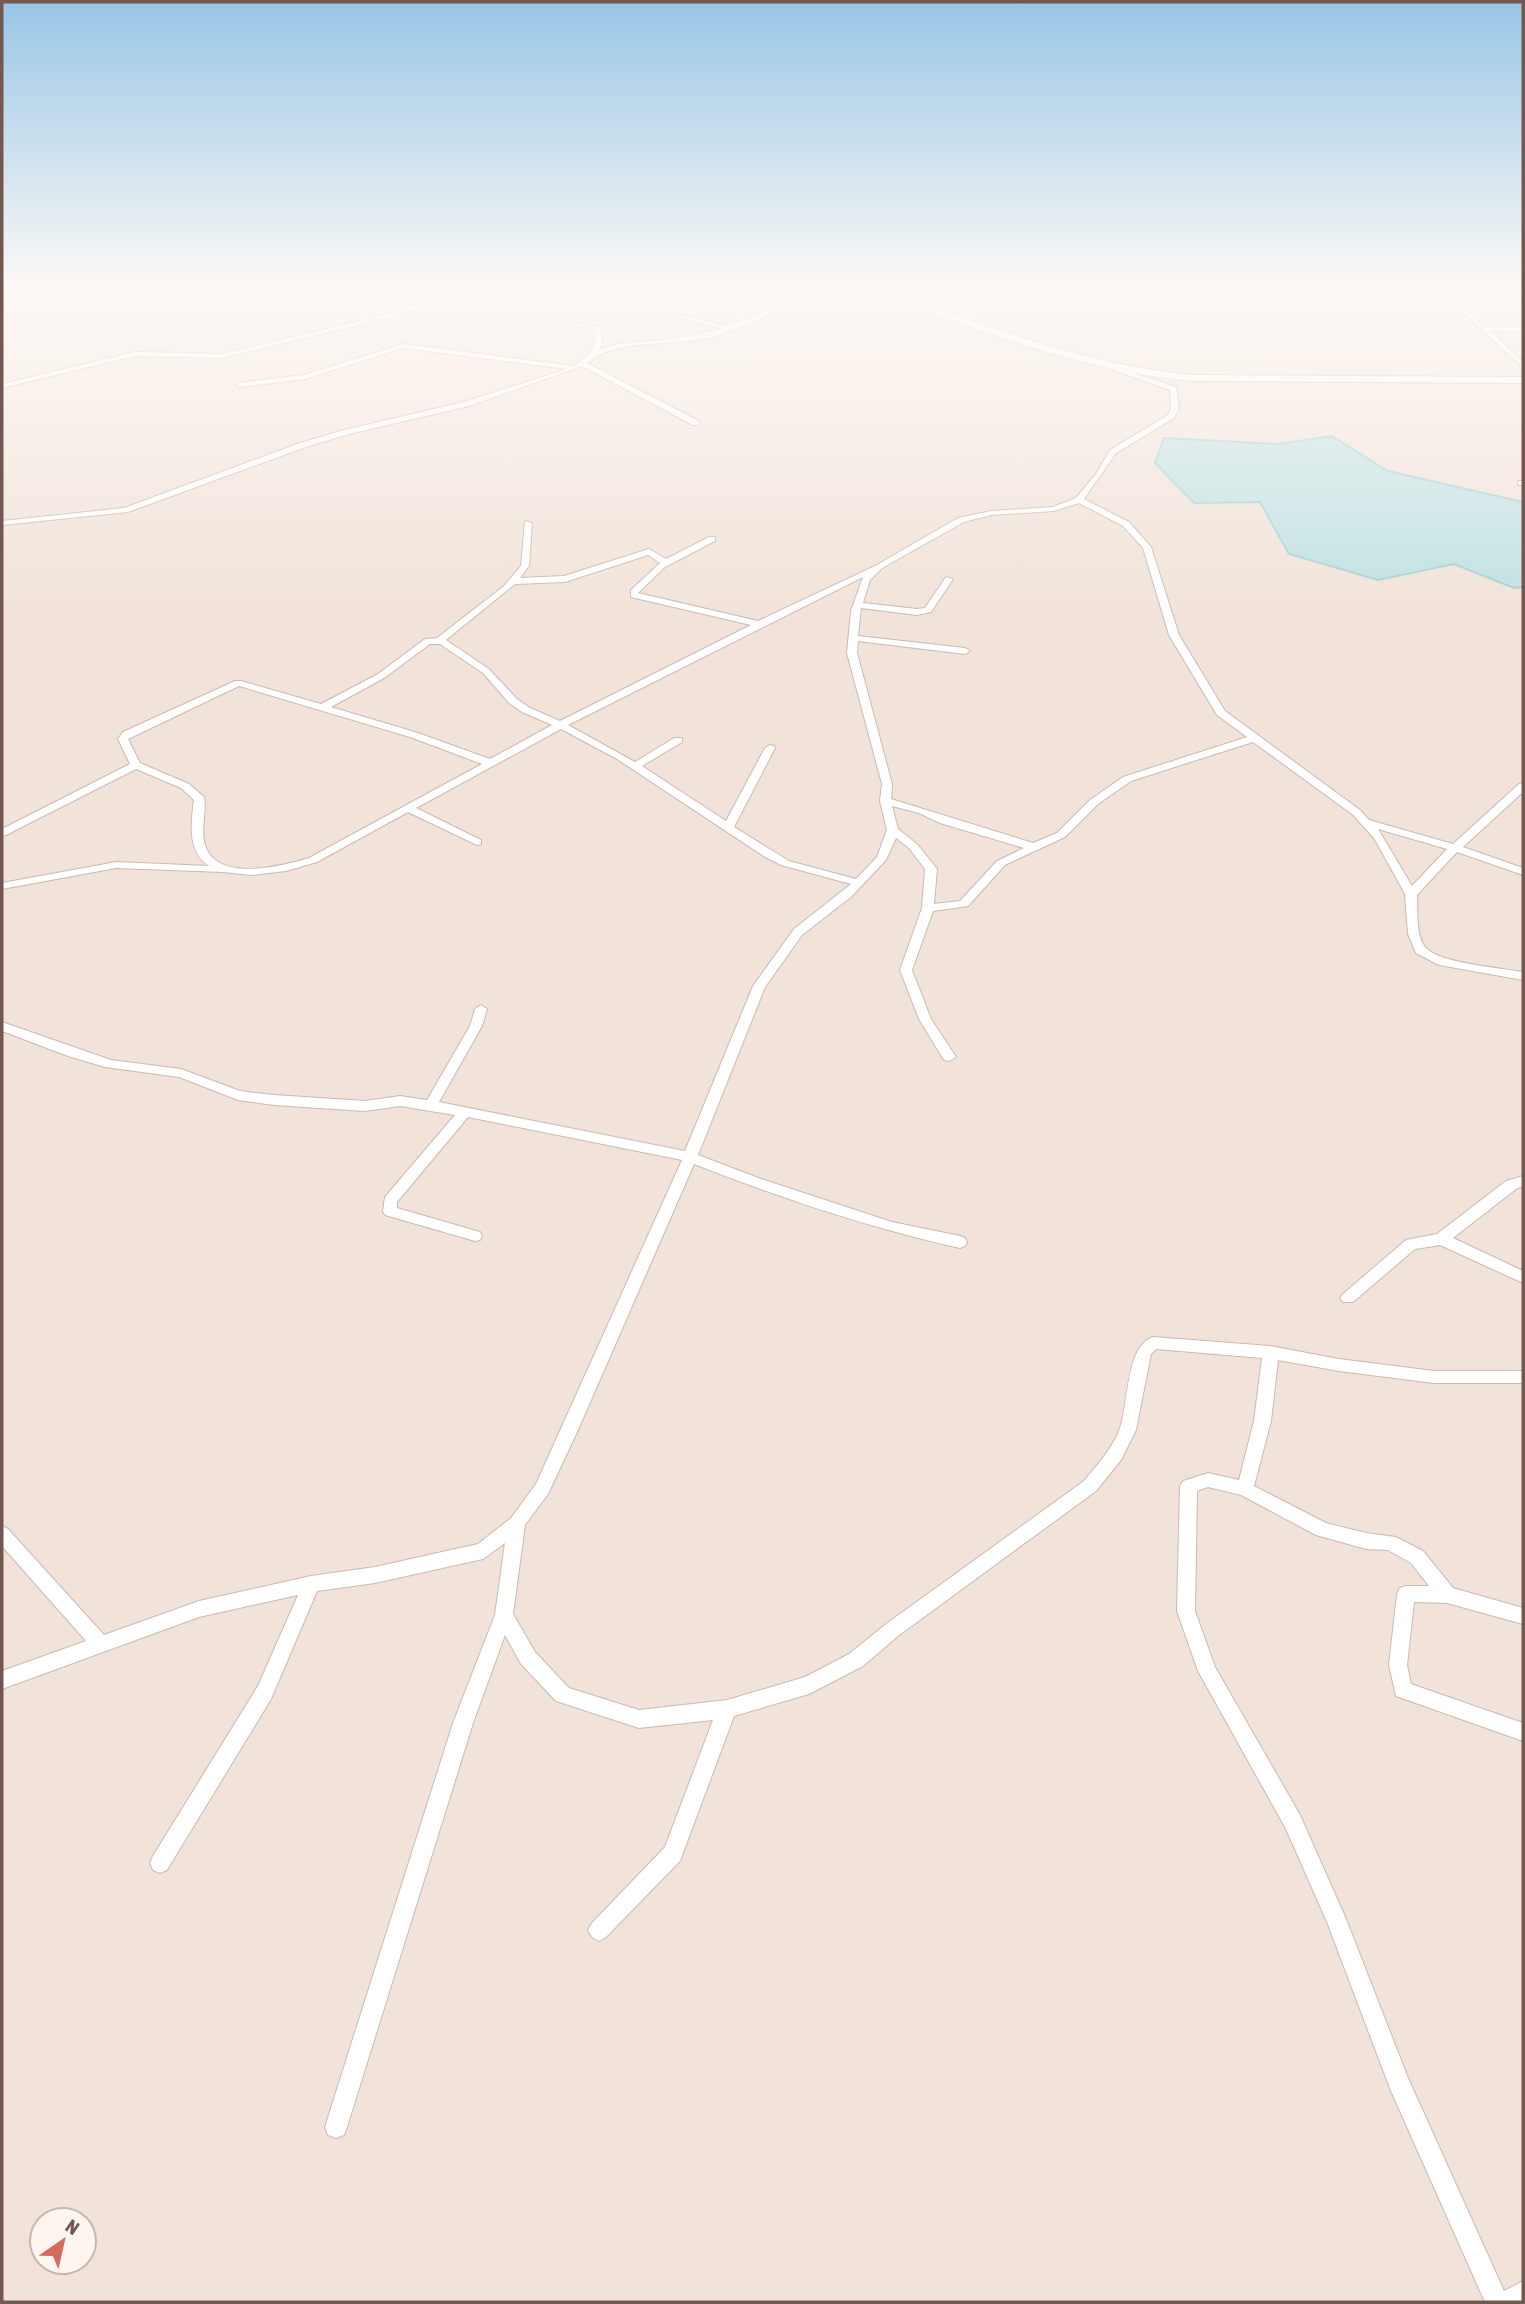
<svg xmlns="http://www.w3.org/2000/svg" width="1525" height="2304" viewBox="0 0 1525 2304" font-family="'Asap Condensed',sans-serif">
<rect width="100%" height="100%" fill="#faf2ea"/>
<path fill="#f1e3d9" fill-rule="evenodd" d="M2 290H1523V2302H2ZM42 2220H84V2262H42Z"/>
<path fill="#eae3df" d="M258 290H465L466 291 408 309 324 327 235 300 262 294Z"/>
<path fill="#c0e1e2" stroke="#a8d1d2" stroke-width="2" d="M1332 436 1388 471 1523 502V587L1514 588 1454 564 1378 580 1289 554 1260 502 1194 503 1155 463 1164 438 1278 444Z"/>
<g fill="none" stroke-linecap="round" stroke-linejoin="round">
<g stroke="#cbb9b1" stroke-width="2">
<path id="minor" d="M468 290H479L376 321 222 358 135 356 2 388V384L135 352 222 354 372 318Z
M826 290H837C826 295 813 298 801 302 774 311 749 325 722 334 679 350 624 334 587 363L699 421V425H693L582 366 469 406 349 434 306 447 128 512 2 525V521L124 508 300 443 344 430 464 402 567 369 403 348 305 379 239 387 236 383 304 375 403 344 574 366C590 354 596 351 595 329L564 323V321L600 327 602 344 599 350 617 344 672 339 723 329 681 318 643 299V297H647L685 316 728 326 798 299Z
M1438 290H1445L1452 296 1523 297V301L1456 300 1485 327H1523V331H1490L1523 362V367Z
M1118 368 1176 387 1179 408 1174 418 1116 453 1084 499 1129 522 1151 547 1179 635 1225 711 1360 810 1369 820 1453 844 1519 784 1523 783V792L1463 847 1523 868V875L1457 852 1417 895C1418 909 1415 938 1427 949 1441 963 1501 968 1523 972V980L1439 965 1416 953 1408 934 1405 894 1374 838 1352 814 1253 742 1131 781 1098 804 1065 837 1005 865 968 906 933 911 912 970 931 1019 956 1057 949 1061 944 1060 919 1019 900 970 922 908 925 869 909 848 896 838 886 860 851 897 802 935 765 987 698 1155 761 1179 892 1222 960 1236 965 1238 967 1242 965 1246 960 1248C869 1228 781 1198 694 1164L578 1430 548 1494 525 1525 513 1614 535 1652 569 1688 639 1710 727 1700 805 1677 849 1654 886 1624 1084 1481C1097 1465 1111 1450 1119 1431 1129 1407 1125 1346 1153 1337L1270 1346 1339 1359 1434 1371H1523V1383H1434L1339 1371 1278 1360 1271 1421 1254 1486 1326 1523 1366 1533 1396 1537 1423 1551 1453 1588 1523 1608V1624L1447 1603 1414 1602 1407 1665 1411 1684 1523 1723V1741L1396 1696 1389 1665 1397 1594 1400 1588 1406 1586H1429L1411 1563 1388 1550 1366 1549 1316 1535 1241 1495 1208 1487 1197 1491 1195 1611 1215 1667 1300 1815 1346 1919 1408 2078 1504 2291 1523 2281V2302H1485L1391 2091 1327 1922 1286 1829 1198 1671 1177 1611 1180 1486 1183 1481 1208 1473 1239 1480 1254 1421 1262 1358 1156 1349 1151 1354 1136 1430 1121 1460 1096 1491 898 1636 863 1666 809 1694 734 1716 680 1861 606 1937 599 1941 592 1937 588 1930 592 1923 665 1847 713 1720 639 1728 556 1701 521 1664 505 1635 473 1723 347 2127 344 2135 336 2138 328 2135 325 2127 453 1723 495 1615 505 1543 483 1559 375 1583 317 1591 271 1699 167 1870 160 1873 153 1870 150 1863 153 1856 258 1686 298 1595 199 1617 2 1689V1671L86 1641 2 1546V1526L8 1529 104 1635 199 1601 311 1576 375 1567 478 1544 511 1518 536 1484 682 1160 468 1117 397 1202V1208L480 1232 482 1236 480 1240 475 1241 385 1215 383 1211 385 1197 455 1115 400 1106 365 1111 274 1105 238 1100 179 1077 105 1067 68 1056 2 1031V1022L111 1060 181 1069 240 1091 274 1095 365 1101 400 1096 427 1100 470 1026 475 1009 481 1005 487 1009 482 1026 439 1102 685 1151 753 986 794 929 851 884 781 865 765 857 617 759 561 729 416 808 481 840V844L477 845 408 812 317 862 286 871 251 875 223 872 116 868 2 889V883L116 862 209 866C187 852 191 822 194 800L181 788 136 769 6 835 2 836V829L130 764 118 739 123 732 235 681H241L321 704 378 674 425 639 437 638 504 586 521 566 525 521 532 523 529 566 520 578 564 576 649 549 666 559 709 537H715V541L665 567 638 593 758 621 875 566 958 518 991 511 1053 507 1076 498 1096 474 1110 450 1168 415 1171 408 1170 390 1116 371ZM1079 503 1123 526 1143 548 1169 635 1217 715 1247 737 1123 777 1090 800 1057 833 1033 843 891 799 892 784 857 653 858 641 965 654 970 651 965 648 858 636 861 608 917 615 931 612 953 579 946 577 925 608 917 609 863 603 870 580 882 568 964 522 991 515 1054 511ZM648 555 660 563 631 590V597L751 625 560 721 530 708 517 699 489 669 446 640 515 584 565 582ZM863 577 851 611 847 653 882 784 880 801 887 830 877 857 856 879 789 861 734 827 775 748 774 746 770 745 765 748 726 821 642 766 682 742V738H674L635 762 568 725ZM430 644H440L483 673 509 703 522 712 552 725 490 759 418 733 331 707 384 678ZM239 686 410 737 482 764 309 858C282 866 217 883 205 845 200 829 207 812 204 797L189 784 140 763 128 739ZM892 806 919 813 940 823 1024 848 997 861 960 901 934 904 937 869 917 844 898 829ZM1378 829 1447 849 1412 886Z
M1518 481H1523V485H1518Z
M1523 1176V1186L1516 1189 1453 1238 1523 1271V1283L1440 1245 1415 1249 1353 1302H1343L1340 1298 1343 1294 1406 1240 1437 1234 1506 1181Z"/>
</g>
<g stroke="#cfbbb2" stroke-width="2">
<path id="secondary" d="M876 290H889C989 327 1086 365 1193 375L1523 377V383L1193 381C1105 373 1023 347 940 316 920 308 894 302 876 290Z"/>
</g>
<use href="#minor" fill="#fff" fill-rule="evenodd"/>
<use href="#secondary" fill="#fff" fill-rule="evenodd"/>
</g>
<linearGradient id="sky" x2="0" y2="1"><stop stop-color="#98c6e6"/><stop offset="0.47" stop-color="#fdf9f6"/><stop offset="1" stop-color="#fdf9f6" stop-opacity="0"/></linearGradient>
<rect width="1525" height="613" fill="url(#sky)"/>
<rect width="1525" height="2304" fill="none" stroke="#725850" stroke-width="7"/>
<g transform="translate(63 2241) rotate(34)"><circle r="33" fill="#fdf6f0" stroke="#c5b7b0" stroke-width="2"/>
<path d="M0-5L12 26L0 18L-12 26Z" fill="#d56a5e"/>
<text y="-10" font-size="19" font-weight="bold" text-anchor="middle" fill="#725850">N</text>
</g>
</svg>
